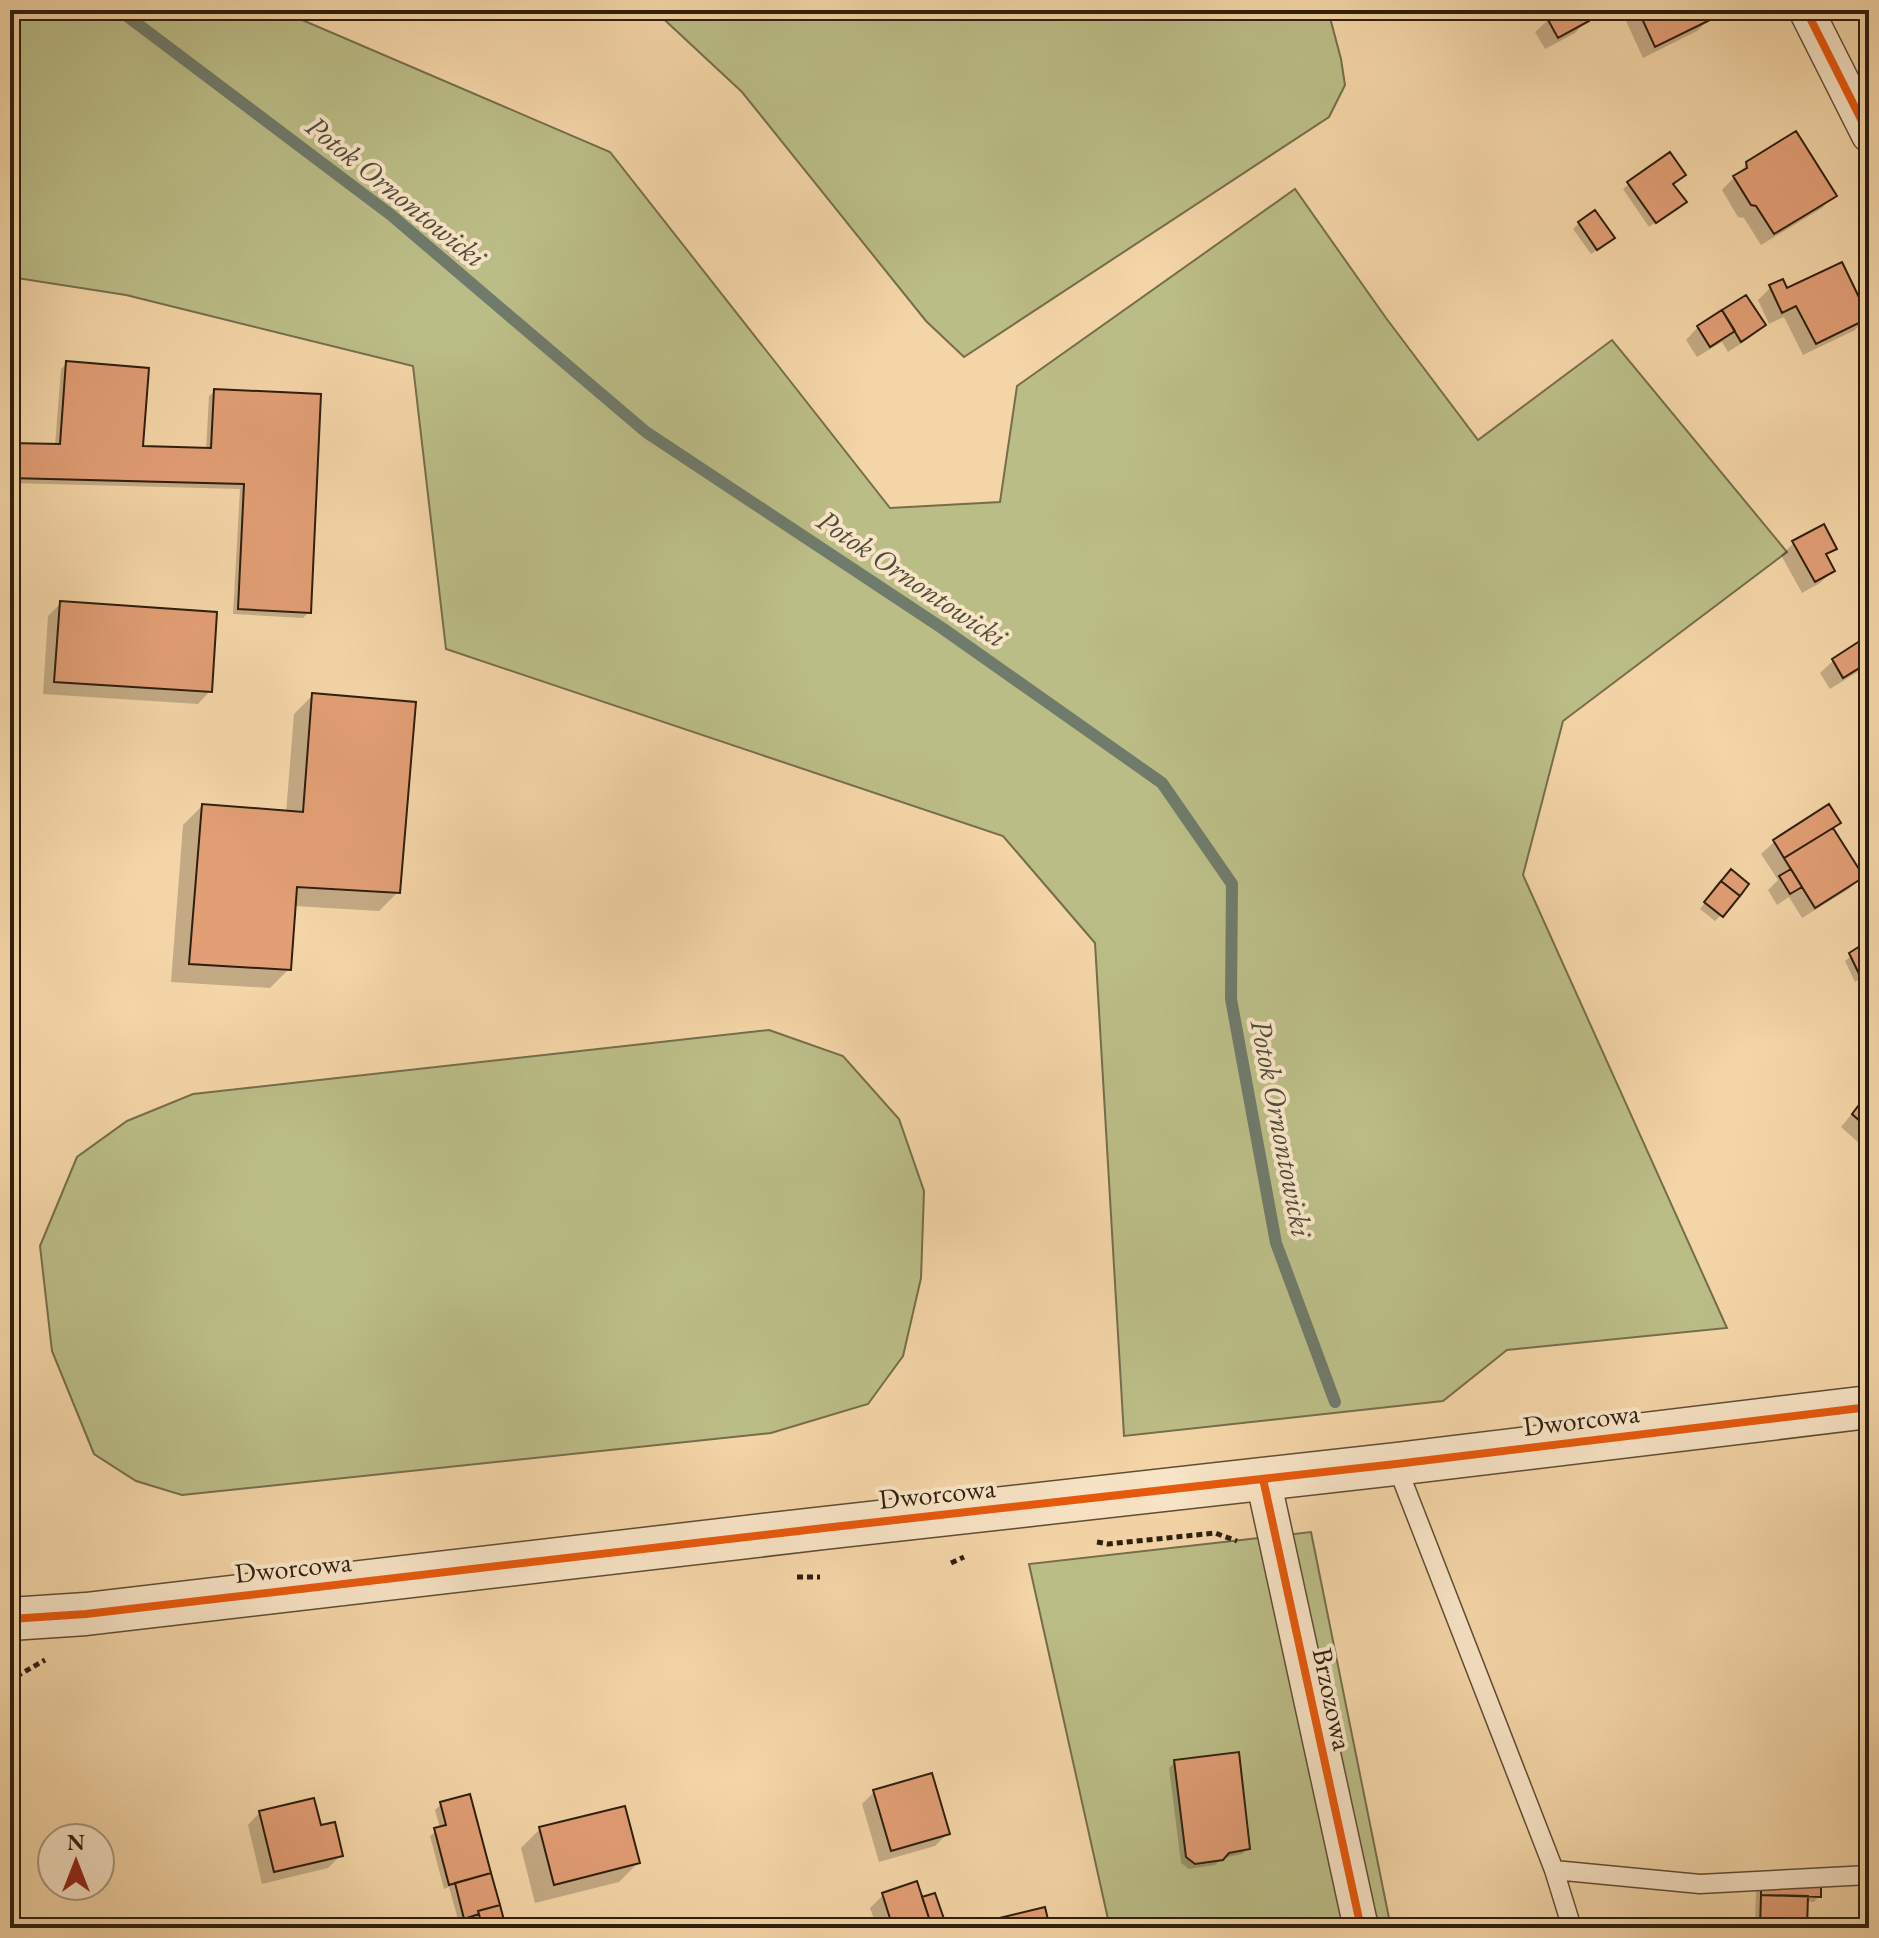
<svg xmlns="http://www.w3.org/2000/svg" width="1879" height="1938" viewBox="0 0 1879 1938" font-family="'EB Garamond',serif">
<rect width="100%" height="100%" fill="#f4d5a7"/>
<filter id="stains"><feTurbulence type="fractalNoise" baseFrequency=".0025" numOctaves="4"/><feColorMatrix values="0 0 0 0 .2 0 0 0 0 .09 0 0 0 0 .02 0 0 0 .5 -.17"/></filter>
<radialGradient id="worn" r=".72"><stop offset=".6" stop-color="#630" stop-opacity="0"/><stop offset="1" stop-color="#630" stop-opacity=".3"/></radialGradient>
<path fill="#bbbd87" stroke="#756e4a" stroke-width="2" d="M10 10H279L610 152 890 508 1000 502 1017 386 1295 189 1386 318 1478 440 1612 340 1787 552 1563 721 1523 875 1727 1328 1507 1350 1443 1401 1124 1436 1095 943 1003 836 446 649 413 366 126 295 10 277Z
M654 10H1328L1341 59 1345 85 1329 117 964 357 926 321 742 92Z
M769 1030 843 1056 899 1119 924 1191 921 1278 903 1356 868 1404 771 1433 182 1495 136 1481 94 1454 52 1351 40 1246 77 1157 127 1121 193 1094Z
M1311 1532 1391 1928H1110L1029 1564Z"/>
<path fill="#0003" d="M1564 10H1581L1587 20 1575 33 1545 49 1535 32 1548 20Z
M1621 10H1705L1709 19 1697 31 1643 58Z
M1748 163 1834 196 1822 208 1761 245 1744 218 1738 217 1722 190Z
M1629 184 1672 185 1679 207 1649 227 1623 189Z
M1579 223 1607 243 1591 254 1573 229Z
M1771 287 1786 291 1867 317 1855 330 1803 355 1784 317 1769 324 1758 300Z
M1763 325 1751 337 1728 352 1722 342 1697 357 1686 340 1698 327Z
M67 363 141 448 206 450 209 396 215 391 309 612 303 618 233 614 240 489 10 483V445L55 446 61 369Z
M1794 543 1834 548 1825 557 1833 571 1820 583 1802 593 1781 555Z
M1869 596V617L1867 618 1859 604Z
M60 604 210 691 198 704 43 694 48 616Z
M1869 637V665L1830 689 1820 673 1833 661Z
M313 695 398 892 379 911 294 906 289 969 270 988 171 982 183 825 202 806 286 813 294 714Z
M1829 807 1839 822 1832 829 1861 876 1849 889 1802 918 1789 897 1777 905 1768 890 1778 880 1761 854 1774 842Z
M1725 877 1721 915 1715 921 1700 909Z
M1867 943 1869 973 1855 982 1845 961Z
M1869 1093V1152L1841 1127Z
M1175 1762 1248 1848 1242 1854 1223 1858 1215 1865 1189 1869 1181 1863 1169 1768Z
M874 1792 948 1833 935 1846 879 1862 862 1804Z
M441 1804 504 1928H468L473 1919 459 1923 449 1887 444 1889 430 1836 440 1828 435 1810Z
M260 1812 319 1827 340 1856 328 1868 262 1884 248 1825Z
M540 1829 638 1863 619 1882 535 1903 521 1848Z
M915 1884 920 1899 942 1919 933 1928H877L870 1908 883 1895Z
M1756 1888 1819 1896 1814 1902 1806 1901 1805 1928H1755Z"/>
<g fill="none" stroke-linecap="round" stroke-linejoin="round">
<path stroke="#707b6b" stroke-width="12" d="M119 10 391 215 646 432 942 628 1162 783 1232 884 1231 999 1276 1243 1335 1402"/>
</g>
<path fill="#e29e75" stroke="#2f1f0e" stroke-width="2" d="M1560 10H1583L1589 21 1558 38 1547 18Z
M1638 10H1707L1712 19 1655 47Z
M1796 131 1837 196 1774 234 1756 206 1751 205 1733 176 1747 168 1746 162Z
M1670 152 1686 175 1673 184 1687 202 1656 223 1627 182Z
M1595 210 1615 238 1597 250 1578 222Z
M1842 262 1869 318 1816 344 1796 306 1782 313 1769 285 1783 279 1787 288Z
M1746 295 1766 325 1741 342 1722 310Z
M1722 310 1735 331 1710 347 1697 326Z
M66 361 149 368 143 446 211 448 214 389 321 394 311 613 238 609 244 484 10 478V443L60 444Z
M1824 524 1837 549 1826 554 1835 571 1815 582 1792 541Z
M60 601 217 612 212 692 54 682Z
M1869 635V662L1843 678 1832 659Z
M312 693 416 702 400 893 297 887 291 970 189 964 202 804 303 812Z
M1829 804 1841 823 1784 858 1773 840Z
M1833 828 1864 877 1815 908 1784 858Z
M1731 869 1749 884 1740 896 1721 881Z
M1791 869 1802 887 1790 894 1779 876Z
M1721 881 1740 896 1723 917 1704 902Z
M1868 941 1869 973 1861 978 1849 953Z
M1869 1092V1129L1852 1114Z
M1239 1752 1250 1849 1229 1853 1223 1860 1195 1864 1186 1857 1174 1760Z
M932 1773 950 1834 891 1851 873 1790Z
M470 1794 491 1873 449 1885 434 1828 446 1825 440 1802Z
M314 1798 321 1825 335 1822 343 1856 274 1872 259 1811Z
M625 1806 640 1863 554 1885 539 1827Z
M491 1873 500 1905 478 1911 479 1914 464 1919 455 1883Z
M1761 1880 1821 1882V1897L1761 1895Z
M917 1881 931 1924 918 1928H893L882 1893Z
M935 1893 944 1919 931 1924 922 1897Z
M1761 1895 1808 1896 1807 1928H1760Z
M500 1905 506 1928H483L478 1911Z
M1045 1907 1050 1928H985L983 1922Z"/>
<g fill="none" stroke-linecap="round" stroke-linejoin="round">
<g stroke="#604c34" stroke-width="21">
<path id="service" d="M1396 1464 1554 1870 1700 1884 1869 1875
M1554 1870 1572 1928"/>
</g>
<g stroke="#604c34" stroke-width="37">
<path id="minor" d="M1806 10 1869 135
M1263 1479 1361 1928"/>
</g>
<g stroke="#604c34" stroke-width="45">
<path id="tertiary" d="M10 1619 86 1614 824 1528 1396 1464 1869 1407"/>
</g>
<path stroke="#2f1f0e" stroke-width="5" stroke-dasharray="6 4" stroke-linecap="butt" d="M1097 1542 1108 1544 1215 1533 1237 1541
M951 1563 964 1557
M797 1577H820
M10 1684 17 1676 45 1660"/>
<use href="#service" stroke="#f8e4c6" stroke-width="18"/>
<use href="#minor" stroke="#f8e4c6" stroke-width="34"/>
<use href="#tertiary" stroke="#f8e4c6" stroke-width="42"/>
<g stroke="#f8e4c6" stroke-width="13">
<path id="cycleway" d="M1806 10 1869 135
M1263 1479 1361 1928
M10 1619 86 1614 824 1528 1396 1464 1869 1407"/>
</g>
<use href="#cycleway" stroke="#e8590c" stroke-width="8"/>
</g>
<g text-anchor="middle" dominant-baseline="central" stroke-width="8" stroke-linejoin="round" paint-order="stroke">
<g font-size="28" fill="#2f1f0e" stroke="#f8e4c6">
<text transform="translate(1581 1419) rotate(-7)">Dworcowa</text>
<text transform="translate(937 1493) rotate(-6)">Dworcowa</text>
<text transform="translate(293 1567) rotate(-6)">Dworcowa</text>
<text transform="translate(1333 1699) rotate(78)">Brzozowa</text>
</g>
<g font-size="30" font-style="italic" fill="#504d3c" stroke="#f8e4c6">
<text transform="translate(396 191) rotate(39)">Potok Ornontowicki</text>
<text transform="translate(912 578) rotate(34)">Potok Ornontowicki</text>
<text transform="translate(1282 1128) rotate(79)">Potok Ornontowicki</text>
</g>
</g>
<rect width="1879" height="1938" fill="none" stroke="#f4d5a7" stroke-width="40"/>
<rect x="12" y="12" width="1855" height="1914" fill="none" stroke="#2f1f0e" stroke-width="4"/>
<rect x="20" y="20" width="1839" height="1898" fill="none" stroke="#2f1f0e" stroke-width="2"/>
<g transform="translate(76 1862)"><circle r="38" fill="#f8e4c6" stroke="#a8957c" stroke-width="2"/>
<path d="M0-6L14 30L0 20L-14 30Z" fill="#8f2418"/>
<text y="-12" font-size="22" font-weight="bold" text-anchor="middle" fill="#2f1f0e">N</text>
</g>
<rect width="100%" height="100%" filter="url(#stains)"/>
<rect width="100%" height="100%" fill="url(#worn)"/>
</svg>
